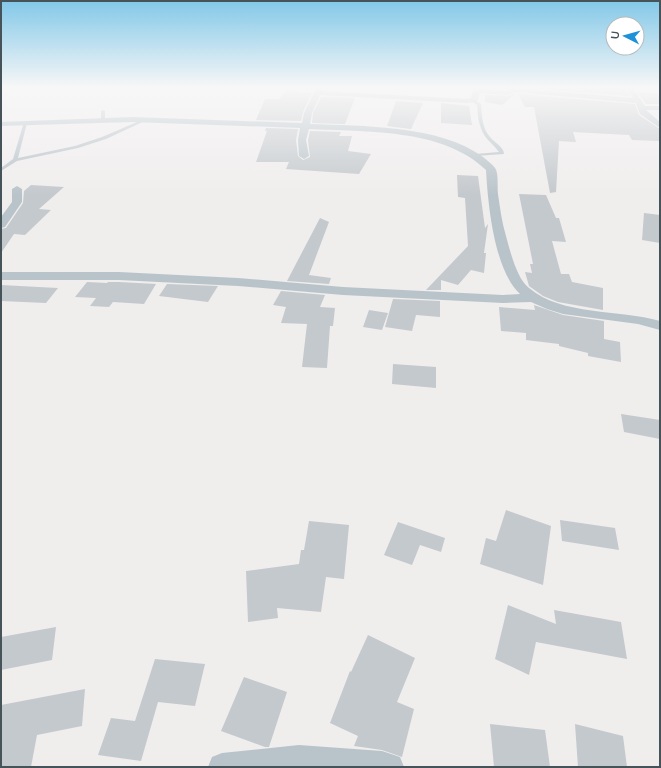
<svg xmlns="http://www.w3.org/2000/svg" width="661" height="768" viewBox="0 0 661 768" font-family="'Nunito Sans',sans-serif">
<rect width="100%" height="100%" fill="#f0eded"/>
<path fill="#c4c9cd" d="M525 88H625L630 96Z
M287 91 312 93 303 112 301 121 256 120 265 99H279Z
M637 92 659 94 660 104H646Z
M515 94 502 105 485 102V95L508 96Z
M518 94 635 104 639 115 660 129V141L632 140 629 135 573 132 576 142 559 141 556 192 550 193 534 107H525Z
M321 97 355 98 345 124 312 123 313 113Z
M396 101 423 103 411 129 387 126Z
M441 103 469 106 472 125 441 123Z
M266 128 298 129 296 140 298 156 303 160 310 157 308 140 310 131 341 132 339 136H352L348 151 371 154 359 174 286 169 289 162H256L267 131H265Z
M457 175 478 176 485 228 488 224 484 253H486L484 273 471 270 458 285 441 280V290H426L468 246 465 198 458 197Z
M31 185 64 187 39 209 51 210 25 235 14 234 1 253V229L6 228 23 203 24 191Z
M519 194 546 195 556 218H559L566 242 552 241 561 274H569L572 282 603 288V310L558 302 543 296 529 286 525 272 532 273 530 264H533Z
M644 213 660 215V243L642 240Z
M320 218 329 222 309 275 331 278 329 284 287 281Z
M87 282 107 283 108 282H119L156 284 144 304 113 302 109 307 90 306 96 298 75 297Z
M167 284 218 286 208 302 159 296Z
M1 285 58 288 46 303 1 301Z
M281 291 325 295 320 307 335 308 333 326H330L327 368 302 367 307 324 281 323 286 307 273 305Z
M393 299 440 301V317L416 315 412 331 385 327Z
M534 305 563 315 604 321V339L620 342 621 362 588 356V353L559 346V344L526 340V333L501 331 499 307 535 310Z
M369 310 388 313 382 330 363 327Z
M393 364 436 367V388L392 384Z
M621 414 660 420V439L624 432Z
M506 510 551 526 543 585 480 564 486 538 496 541Z
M560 520 615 528 619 550 562 541Z
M309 521 349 525 344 579 326 577 321 612 277 608 278 618 248 622 246 571 299 564 301 550H304Z
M398 522 445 538 441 552 420 545 412 565 384 555Z
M508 605 556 624 554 610 621 622 627 659 536 642 529 675 495 659Z
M56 627 52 660 1 670V637Z
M368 635 415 658 397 702 414 709 402 757 382 750 354 746 358 736 330 723 350 671 351 672Z
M155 659 205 664 195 706 158 702 141 761 98 755 111 718 135 721Z
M244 677 287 692 269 747H265L221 731Z
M85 689 82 726 37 735 31 767H1V705Z
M490 724 545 730 550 767H494Z
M575 724 623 736 627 767H578Z"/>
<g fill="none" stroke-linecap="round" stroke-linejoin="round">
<path fill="#b9c4ca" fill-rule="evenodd" d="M471 99H473L481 104C482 116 482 128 490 137 495 143 504 147 504 154L475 156 473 155 475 154 499 152C496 148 492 144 488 140 479 130 478 118 477 105L471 101Z
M103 110 105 111V120L103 121 101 120V111Z
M144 119 147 120 106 139 78 148 17 161 1 171V168L13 159 24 122 27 123 18 158 75 146 102 137Z"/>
<path fill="#b9c4ca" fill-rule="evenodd" d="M316 88H323L322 91 466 99 471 98 473 90 479 89 506 91 512 88 633 98 626 88H633L645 106H660V110H646L660 122V128L640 114 636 103 514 92 508 95 480 93 477 102 466 103 320 95 312 113 310 124C361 126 441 125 483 157 487 160 492 164 495 168 499 173 497 187 498 194 500 208 502 223 506 236 510 251 517 279 529 288 562 316 619 309 660 321V330L638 324 563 314 547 309 531 302 503 303 343 295 238 286 119 280H1V272H119L238 278 343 287 503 295 520 294C494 270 488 204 486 170 443 128 365 132 309 129L306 140 309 156 304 159 299 156 298 140 300 128 132 122 1 126V122L132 117 302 123 304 113Z
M17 186 22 189V202L5 227 1 228V217L12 202V189Z
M299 745 382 751 400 757 404 767H208L212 757 222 753Z"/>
</g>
<linearGradient id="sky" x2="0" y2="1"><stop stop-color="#82c8e8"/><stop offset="0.45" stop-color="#f8f7f7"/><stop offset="1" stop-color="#f8f7f7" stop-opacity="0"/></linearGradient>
<rect width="661" height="195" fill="url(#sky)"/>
<rect width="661" height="768" fill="none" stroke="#46545a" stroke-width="4"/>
<g transform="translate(625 36) rotate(276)"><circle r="19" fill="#ffffff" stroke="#b5bbbd"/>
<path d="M0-3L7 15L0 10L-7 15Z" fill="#1f92d7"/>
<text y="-6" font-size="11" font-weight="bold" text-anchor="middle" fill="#46545a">U</text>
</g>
</svg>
